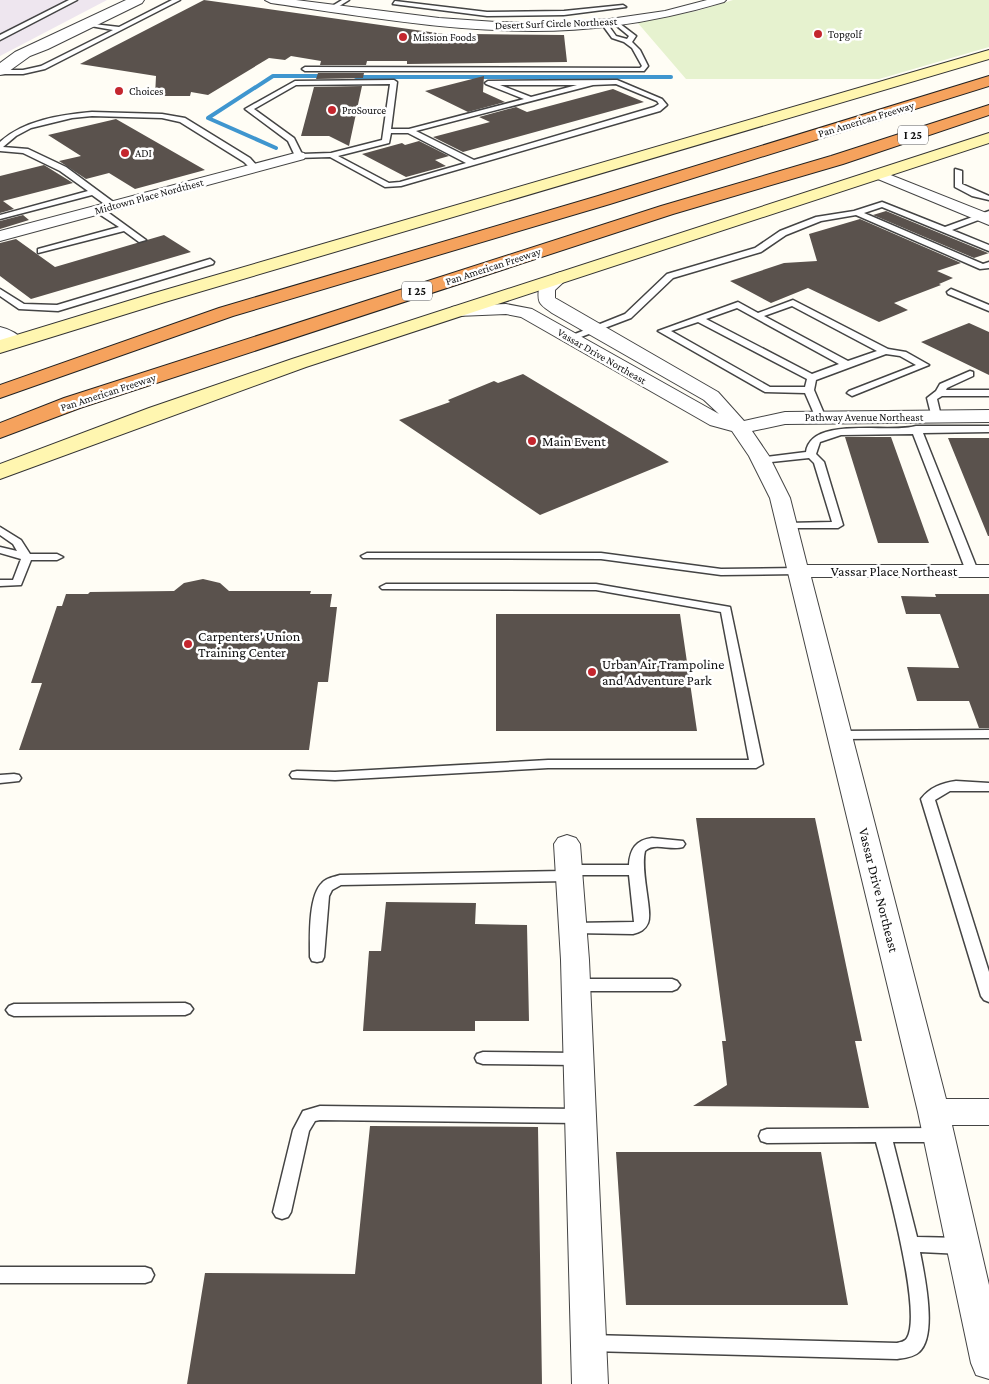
<svg xmlns="http://www.w3.org/2000/svg" width="989" height="1384" viewBox="0 0 989 1384" font-family="'Crimson Pro',serif">
<rect width="100%" height="100%" fill="#fffdf5"/>
<path fill="#eee6ef" d="M0 0H107L0 56Z"/>
<path fill="#e6f2cf" d="M733 0H989V47L879 79H686L637 22 697 11Z"/>
<g fill="none" stroke-linecap="round" stroke-linejoin="round">
<path stroke="#3f96cf" stroke-width="4" d="M356 77H671
M276 148 208 118 273 76H325"/>
</g>
<path fill="#5a524d" d="M204 0 472 38 470 34 564 35 567 62 407 64V61H367L366 65H320L321 61 291 56 285 60 269 58 208 95 191 92 190 96H155L156 76 80 64Z
M318 73H364L363 78 316 79Z
M484 76 483 92 505 102 468 112 425 91Z
M362 86 349 146 329 136H301L314 87Z
M613 89 644 102 463 152 433 137 490 122 479 117 516 107 527 112Z
M116 119 205 170 135 189 109 173 86 179 59 161 81 156 48 135Z
M419 141 449 156 435 160 446 166 406 177 362 154 402 143 405 145Z
M44 165 73 183 3 201 14 209 0 213V176Z
M886 211 988 253H989L974 258 873 215Z
M23 215 29 220 0 229V221Z
M860 219 961 263 937 271 953 278 939 284 941 285 894 303 908 310 879 322 808 288 771 303 730 281 784 263 817 261 809 234Z
M164 235 191 252 31 299 0 276V243L16 239 55 267Z
M969 323 989 332V375L921 342Z
M523 374 669 462 540 515 399 420 450 402 448 400 494 381 498 383Z
M845 437H891L929 543H878Z
M948 438H989V536H988Z
M203 579 220 583 229 591H311L310 594H332L330 607H337L328 682H318L309 750H19L42 683H31L57 606H62L66 594H88L90 592 174 591 184 583Z
M935 594H989V728H979L969 701H917L907 667 959 668 940 614H906L901 596 936 597Z
M496 614H680L697 731H496Z
M696 818H815L862 1041H855L869 1108 693 1106 727 1085 722 1041H726Z
M386 902 476 903 475 924 527 925 529 1021H475V1031H363L369 951H381Z
M370 1126 538 1127 542 1384H187L205 1273 355 1274Z
M616 1152H821L848 1305H626Z"/>
<g fill="none" stroke-linecap="round" stroke-linejoin="round">
<g stroke="#444" stroke-width="3">
<path id="service" d="M69 0H77L0 40V35Z
M172 0H180L45 69 23 74H0V70H23L41 66 113 30 85 25V23L119 27Z
M342 0H349L333 10H329V8Z
M395 1 487 12 564 11 623 5 626 7 564 15 487 16 393 4Z
M615 20 636 36 632 42 640 50 648 66 644 71H305L302 69 305 67 640 68 642 66 632 48 624 42 612 38 601 23 606 22 616 36 627 39 629 36 612 22Z
M617 80 662 99 667 105 660 111 401 186 385 187 330 157 296 158 288 141 245 109 295 81 394 80 397 82 391 129H409L524 99 486 84 485 83 488 81ZM390 84 382 140 331 153 302 154 294 138 254 109 296 85ZM616 84 657 101 659 104 654 107 474 160 416 131 593 85ZM500 85H577L531 97ZM391 133H408L466 163 400 182 389 183 338 156 389 143Z
M92 112 162 114 185 118 250 158 259 168 252 170 244 162 180 122 162 118 92 116 72 118 31 128 16 136 3 147 28 149 66 167 116 204V208H110L92 195 0 219V215L88 191 60 171 23 153 0 151V142C24 120 60 115 92 112Z
M955 169 962 171V184L989 196V200L972 196 955 187Z
M882 202 945 227 989 211V216L952 230 989 245V251L882 207 864 213 983 264 989 262V268L980 269 856 215 821 221 786 235 761 252 673 278 631 318 573 340H567L565 338 625 314 667 274 755 248 780 231 816 217 854 211Z
M96 208H102L146 240 139 242 124 231 38 253V249L119 227 96 212Z
M210 259 214 262 213 264 58 311 19 309 0 296V289L24 304 57 305Z
M951 289 989 305V311L948 294 947 292Z
M793 300 888 349 906 352 929 365 852 396 847 393 849 391 916 365 900 356 886 354 816 380 814 390 825 416 820 419 815 416 805 393 765 392 658 331 738 302 758 313ZM792 306 877 351 848 361 764 316ZM737 308 839 364 812 374 706 319ZM698 322 807 379 805 387H770L671 331Z
M970 371 973 372V376L947 388 946 390H989V396H942L937 399 941 416 936 419 932 418 927 398 936 391 940 384Z
M916 426H989V432L923 433 978 571 976 573H968L966 571 913 434 841 435 820 442 816 454 824 462 843 525 838 528H783L782 526 787 523 832 522 814 463 809 458 761 463 757 462 756 460 757 458 806 452C811 415 890 434 916 426Z
M0 527 21 540 30 554H57L63 557 57 560H31L21 585 0 586V580H13L21 559 0 553V547L17 551 13 544 0 535Z
M367 553H601L721 569 799 568 805 571 799 574 721 575 601 559 363 558 361 556Z
M386 584H596L730 607 763 764 756 768H548L335 780 292 778 290 775 292 772 297 771 335 772 548 760H749L721 612 596 590 382 589 380 587Z
M989 730V738L840 739 834 735 840 731Z
M14 774 19 775 21 778 19 781 0 783V775Z
M956 781 989 783V791H950L935 800 989 972V1002L984 1000 981 996 921 799C930 787 942 783 956 781Z
M652 838 683 841 685 844 683 847C671 851 654 842 645 851 640 872 653 911 648 923 645 930 640 932 633 934L573 933 568 932 566 928 568 924 573 923 634 922 629 875H575L574 880 569 881 341 885 332 890 329 896 324 957 322 961 317 962 312 961 310 957C310 939 308 896 322 883 326 878 334 877 340 875L563 871 564 867 569 865H629C630 849 636 840 652 838Z
M575 979H672L677 981 680 985 677 989 672 991H575L570 989 567 985 570 981Z
M185 1003 190 1005 193 1009 190 1013 185 1015 14 1016 9 1014 6 1010 9 1006 14 1004Z
M483 1052 578 1053 584 1055 586 1059 584 1063 578 1065 483 1064 477 1062 475 1058 477 1054Z
M320 1106 580 1109 586 1111 588 1116 586 1121 580 1123 320 1120 315 1121 309 1131 291 1212 288 1217 282 1219 276 1217 273 1212 293 1130 303 1111Z
M939 1128 945 1130 947 1135 945 1140 939 1142H893L917 1237 962 1238 968 1241 971 1246 968 1251 962 1254 920 1252C924 1273 938 1336 919 1352 914 1357 904 1358 897 1359L590 1351 583 1349 581 1343 583 1337 590 1335 897 1343C900 1342 905 1342 907 1338 923 1312 885 1176 876 1142L767 1143 761 1141 759 1136 761 1131 767 1129Z
M0 1267H145L151 1269 154 1275 151 1281 145 1283H0Z"/>
</g>
<g stroke="#444" stroke-width="2">
<path id="minor" d="M265 0H296L439 18 496 22 554 23 610 19 665 11 707 0H726L724 2C687 13 651 21 612 26 503 41 380 19 271 3Z
M299 152 304 153 306 156 304 159 0 241V231Z
M878 170 989 214V225L873 177 871 174 873 171Z
M561 272 567 274 569 277 555 290V298L718 392 744 421 785 412 989 410V422L785 424 752 431 769 456 790 498 807 565H989V577H811L946 1099H989V1125H952L989 1285V1379L976 1375 971 1363 918 1112 770 498 749 456 732 431 710 425 521 317 506 314 458 316 452 315 449 311 452 307 458 306 506 304 532 309 719 414 704 400 552 313C540 304 537 304 539 288L555 274Z
M567 835 576 838 580 844 589 960 608 1384H572L561 960 554 844 558 838Z"/>
</g>
<g stroke="#444" stroke-width="2">
<path id="tertiary" d="M126 0H144L142 3 48 49 30 56 5 74 0 75V63L15 52Z
M0 327C9 329 19 334 24 342L21 346 14 348 0 342Z"/>
</g>
<g stroke="#333" stroke-width="2">
<path id="secondary" d="M989 50V59L165 302 0 353V340L151 294Z
M989 133V143L306 367 0 479V464L149 408 292 359Z"/>
</g>
<g stroke="#222" stroke-width="2">
<path id="motorway" d="M989 76V86L610 204 233 316 0 398V385L219 308 598 196Z
M989 105V115L843 164 673 214 80 408 0 438V423L64 398 661 206 831 156Z"/>
</g>
<use href="#service" fill="#fff" fill-rule="evenodd"/>
<use href="#minor" fill="#fff" fill-rule="evenodd"/>
<use href="#tertiary" fill="#fff" fill-rule="evenodd"/>
<use href="#secondary" fill="#fff6b0" fill-rule="evenodd"/>
<use href="#motorway" fill="#f5a25d" fill-rule="evenodd"/>
</g>
<g fill="#c4262e" stroke="#fff" stroke-width="2">
<circle cx="818" cy="34" r="5"/>
<circle cx="403" cy="37" r="5"/>
<circle cx="119" cy="91" r="5"/>
<circle cx="332" cy="110" r="5"/>
<circle cx="125" cy="153" r="5"/>
<circle cx="532" cy="441" r="5"/>
<circle cx="188" cy="644" r="5"/>
<circle cx="592" cy="672" r="5"/>
</g>
<g text-anchor="middle" dominant-baseline="central" stroke-width="5" stroke-linejoin="round" paint-order="stroke">
<g font-size="11" fill="#111" stroke="#fff">
<text transform="translate(556 23) rotate(-2)">Desert Surf Circle Northeast</text>
<text transform="translate(866 119) rotate(-17)">Pan American Freeway</text>
<text transform="translate(149 196) rotate(-15)">Midtown Place Nordthest</text>
<text transform="translate(493 266) rotate(-18)">Pan American Freeway</text>
<text transform="translate(602 356) rotate(30)">Vassar Drive Northeast</text>
<text transform="translate(108 392) rotate(-18)">Pan American Freeway</text>
<text x="864" y="417">Pathway Avenue Northeast</text>
</g>
<g font-size="11" fill="#111" stroke="#fff" text-anchor="start">
<text x="828" y="34">Topgolf</text>
<text x="413" y="37">Mission Foods</text>
<text x="129" y="91">Choices</text>
<text x="342" y="110">ProSource</text>
<text x="135" y="153">ADI</text>
</g>
<g fill="#fff" stroke="#585858" stroke-width="1">
<rect x="898" y="125.5" width="30" height="19" rx="4"/>
<rect x="402" y="281.5" width="30" height="19" rx="4"/>
</g>
<g font-size="12" font-weight="bold" fill="#111">
<text x="913" y="135">I 25</text>
<text x="417" y="291">I 25</text>
</g>
<g font-size="14" fill="#111" stroke="#fff" text-anchor="start">
<text x="542" y="441">Main Event</text>
<text x="198" y="636">Carpenters' Union<tspan x="198" dy="16">Training Center</tspan></text>
<text x="602" y="664">Urban Air Trampoline<tspan x="602" dy="16">and Adventure Park</tspan></text>
</g>
<g font-size="14" fill="#111" stroke="#fff">
<text x="894" y="571">Vassar Place Northeast</text>
<text transform="translate(879 890) rotate(76)">Vassar Drive Northeast</text>
</g>
</g>
</svg>
